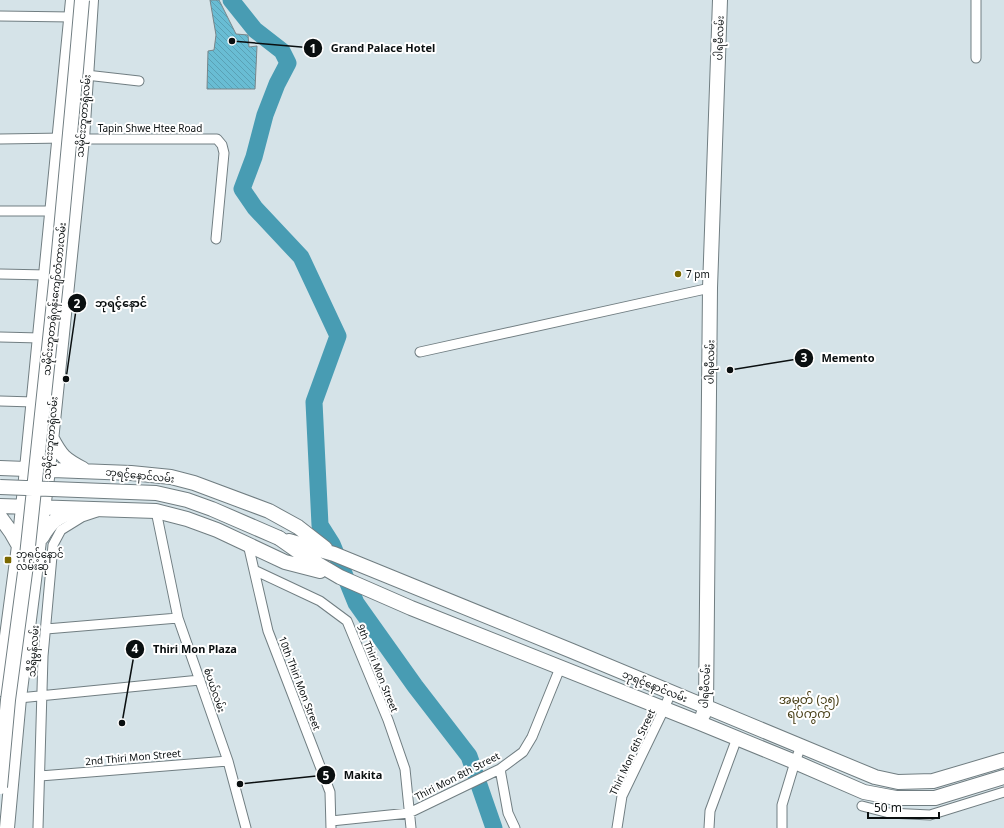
<svg xmlns="http://www.w3.org/2000/svg" width="1004" height="828" viewBox="0 0 1004 828" font-family="'Noto Sans','Noto Sans Myanmar',sans-serif">
<defs>
<pattern id="building-back-hatch" width="6" height="6" patternUnits="userSpaceOnUse"><rect width="6" height="6" fill="#69bdd4"/><path d="M-1 5l2 2M0 0l6 6M5-1l2 2" fill="none" stroke="#5aa1b5"/></pattern>
</defs>
<rect width="100%" height="100%" fill="#d5e3e8"/>
<g fill="none" stroke-linecap="round" stroke-linejoin="round">
<path stroke="#489cb3" stroke-width="17" d="M231 0 255 30 282 51 288 63 277 84 265 115 254 157 242 189 255 208 301 257 338 336 314 402 320 525 332 544 356 603 415 686 469 756 494 828"/>
</g>
<path fill="url(#building-back-hatch)" stroke="#788589" d="M210 0H219L236 34 248 35 249 47 257 46 255 89H207L208 51 214 50 216 35Z"/>
<g fill="none" stroke-linecap="round" stroke-linejoin="round">
<g stroke="#717e82" stroke-width="11">
<path id="street" d="M0 16 72 17
M976 58V0
M86 75 139 81
M0 139 65 138
M77 139H217L222 145 224 153 216 239
M0 211H53
M0 274 47 275
M0 337 40 338
M420 352 710 288
M0 401 34 402
M156 511 178 618 228 761 246 828
M248 544 268 631 330 792 331 828
M254 570 320 601 347 621 388 720 405 769 411 828
M46 629 178 618
M19 698 200 680
M500 769 508 813 515 828
M40 776 228 761
M862 806 889 813 930 815 1004 792
M331 821 409 813 500 769 523 752 532 737 560 668
M38 828 43 656 53 545 61 530 82 517 97 512
M617 828 622 796 664 709 671 692
M709 828 710 811 737 738
M782 828V805L795 762 801 746"/>
</g>
<g stroke="#717e82" stroke-width="16">
<path id="primary" d="M51 437C61 456 64 459 83 469
M0 468 131 473 171 477 194 483 269 511 298 527 325 548
M0 506 156 511 187 519 217 530 285 562 320 571
M0 517 11 532 19 546
M42 537C51 521 58 516 76 511
M279 538 306 557 340 577 411 608 700 723 795 762 864 792 896 798H935L1004 777
M289 541 334 554 572 651 875 777 898 782 933 781 1004 760
M0 689 19 546 27 469 73 0
M703 715 706 707 710 288 720 0
M7 828 19 698 48 470 82 139 91 0"/>
</g>
<use href="#street" stroke="#fff" stroke-width="9"/>
<use href="#primary" stroke="#fff" stroke-width="14"/>
<g stroke="#717e82" stroke-width="16" stroke-linecap="butt">
<path id="primary-bridge" d="M0 487 156 493 187 500 212 509 279 538
M0 787 8 700 26 565 57 273 76 69 82 0"/>
</g>
<use href="#primary-bridge" stroke="#fff" stroke-width="14"/>
</g>
<g fill="#7a6800" stroke="#fff" stroke-width="1.5">
<circle cx="678" cy="274" r="4"/>
<rect x="4" y="556" width="8" height="8" rx="2"/>
</g>
<g text-anchor="middle" dominant-baseline="central" stroke-width="4" stroke-linejoin="round" paint-order="stroke">
<g font-size="10" fill="#0a0f10" stroke="#fff">
<text transform="translate(719 38) rotate(-88)">ပါရမီလမ်း</text>
<text transform="translate(83 116) rotate(-85)">သမိုင်းဘူတာရုံလမ်း</text>
<text x="150" y="128">Tapin Shwe Htee Road</text>
<text transform="translate(54 299) rotate(-84)">သမိုင်းဘူတာရုံဂုန်းကျော်တံတားလမ်း</text>
<text transform="translate(710 362) rotate(-89)">ပါရမီလမ်း</text>
<text transform="translate(50 438) rotate(-85)">သမိုင်းဘူတာရုံလမ်း</text>
<text transform="translate(140 475) rotate(6)">ဘုရင့်နောင်လမ်း</text>
<text transform="translate(33 651) rotate(-86)">သီရိမွန်လမ်း</text>
<text transform="translate(378 668) rotate(68)">9th Thiri Mon Street</text>
<text transform="translate(300 683) rotate(69)">10th Thiri Mon Street</text>
<text transform="translate(655 686) rotate(22)">ဘုရင့်နောင်လမ်း</text>
<text transform="translate(705 686) rotate(-87)">ပါရမီလမ်း</text>
<text transform="translate(215 690) rotate(71)">စံပယ်လမ်း</text>
<text transform="translate(632 752) rotate(-65)">Thiri Mon 6th Street</text>
<text transform="translate(133 757) rotate(-5)">2nd Thiri Mon Street</text>
<text transform="translate(457 776) rotate(-27)">Thiri Mon 8th Street</text>
</g>
<g font-size="10" fill="#0a0f10" stroke="#fff" text-anchor="start">
<text x="686" y="274">7 pm</text>
<text x="16" y="554">ဘုရင့်နောင်<tspan x="16" dy="12">လမ်းဆုံ</tspan></text>
</g>
<g font-size="12" fill="#473e15" stroke="#fff">
<text x="809" y="699">အမှတ် (၁၅)<tspan x="809" dy="14">ရပ်ကွက်</tspan></text>
</g>
</g>
<path fill="none" stroke="#0a0f10" stroke-width="1.5" d="M232 41L313 48M66 379L77 303M730 370L804 358M122 723L135 649M240 784L326 775"/>
<g fill="#0a0f10" stroke="#fff" stroke-width="1.5">
<circle cx="232" cy="41" r="4"/>
<circle cx="66" cy="379" r="4"/>
<circle cx="730" cy="370" r="4"/>
<circle cx="122" cy="723" r="4"/>
<circle cx="240" cy="784" r="4"/>
<circle cx="313" cy="48" r="10"/>
<circle cx="77" cy="303" r="10"/>
<circle cx="804" cy="358" r="10"/>
<circle cx="135" cy="649" r="10"/>
<circle cx="326" cy="775" r="10"/>
</g>
<g font-size="12" text-anchor="middle" font-weight="bold" fill="#fff">
<text x="313" y="53">1</text>
<text x="77" y="308">2</text>
<text x="804" y="362">3</text>
<text x="135" y="653">4</text>
<text x="326" y="780">5</text>
</g>
<g font-size="11" text-anchor="middle" font-weight="bold" fill="#0a0f10" stroke="#fff" stroke-width="4" stroke-linejoin="round" paint-order="stroke">
<text x="383" y="52">Grand Palace Hotel</text>
<text x="121" y="307">ဘုရင့်နောင်</text>
<text x="848" y="362">Memento</text>
<text x="195" y="653">Thiri Mon Plaza</text>
<text x="363" y="779">Makita</text>
</g>
<path d="M868 812v6h71v-6" fill="none" stroke="#0a0f10" stroke-width="2"/>
<text x="874" y="812" font-size="12" fill="#0a0f10" stroke="#ffffff" stroke-width="3" paint-order="stroke">50 m</text>
</svg>
